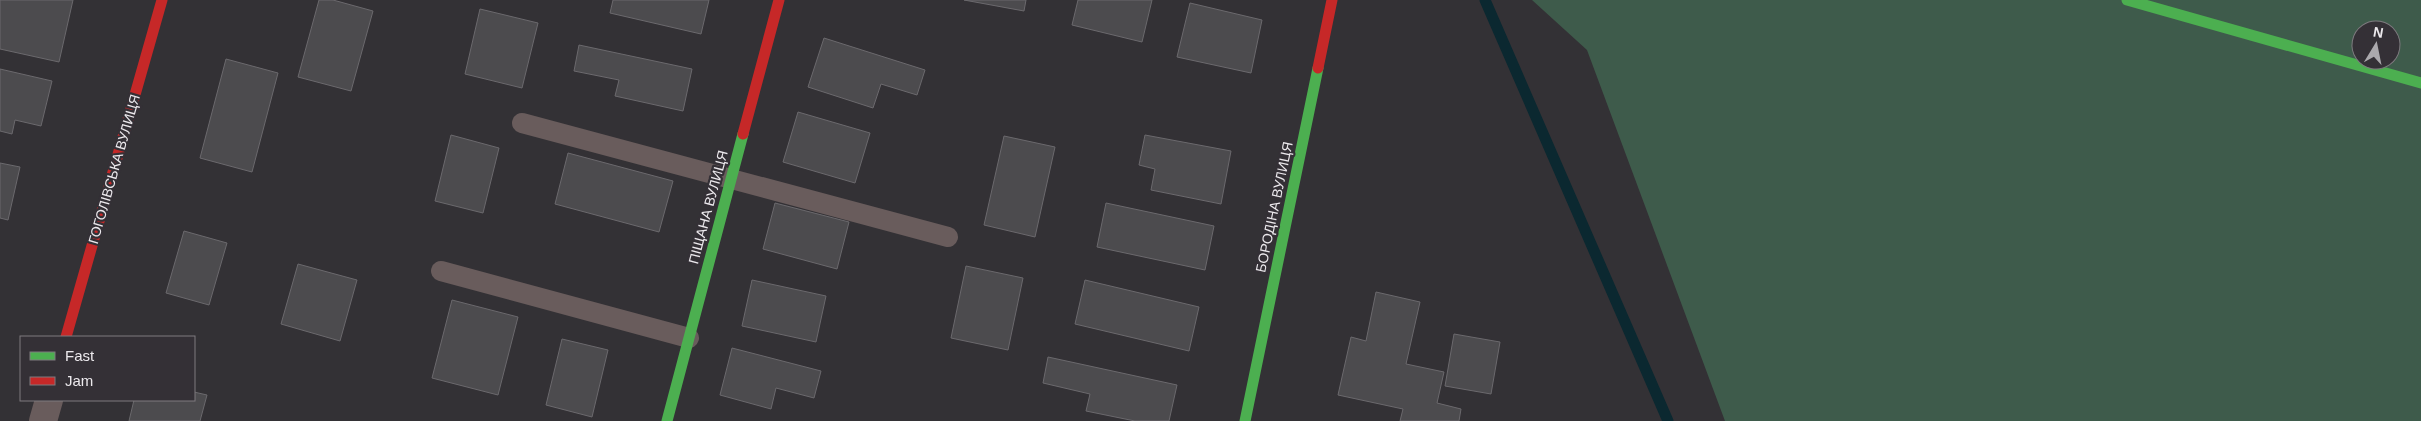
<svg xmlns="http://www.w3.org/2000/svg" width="2421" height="421" viewBox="0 0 2421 421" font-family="Arial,sans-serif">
<rect width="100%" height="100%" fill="#333135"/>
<path fill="#3e5b4b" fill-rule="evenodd" d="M1532 0H2421V421H1725L1587 50ZM2361 30H2391V60H2361Z"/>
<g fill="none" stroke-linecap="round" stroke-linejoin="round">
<path stroke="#0b2830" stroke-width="11" d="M1485 0 1668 421"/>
</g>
<path fill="#4c4b4e" stroke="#6b696d" d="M0 0H73L59 62 0 49Z
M319 0H333L373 11 351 91 298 77Z
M613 0H709L701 34 610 13Z
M964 0H1026L1024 11Z
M1078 0H1152L1142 42 1072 25Z
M1190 3 1262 20 1251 73 1177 57Z
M480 9 538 23 522 88 465 74Z
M824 38 925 70 917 95 881 84 873 108 808 87Z
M579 45 692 69 683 111 615 96 619 80 574 71Z
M226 59 278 73 252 172 200 158Z
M0 69 52 81 41 126 15 120 12 134 0 131Z
M798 112 870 133 855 183 783 162Z
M451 135 499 148 483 213 435 201Z
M1145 135 1231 151 1221 204 1151 190 1155 169 1139 165Z
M1004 136 1055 147 1035 237 984 225Z
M568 153 673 181 659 232 555 204Z
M0 163 20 167 8 220 0 218Z
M775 203 849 222 837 269 763 249Z
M1106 203 1214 226 1205 270 1097 247Z
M184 231 227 243 209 305 166 293Z
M298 264 357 280 340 341 281 324Z
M966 266 1023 278 1008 350 951 338Z
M752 280 826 296 816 342 742 326Z
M1085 280 1199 307 1189 351 1075 324Z
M1376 292 1420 302 1406 364 1444 372 1437 403 1461 409 1459 421H1400L1403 409 1338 395 1351 337 1366 341Z
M452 300 518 317 498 395 432 378Z
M1454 334 1500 342 1491 394 1445 386Z
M562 339 608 350 592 417 546 405Z
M732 348 821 371 814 398 776 388 771 409 720 395Z
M1048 357 1177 385 1169 421H1135L1086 411 1090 394 1043 383Z
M194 392 207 395 200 421H129L134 400H194Z"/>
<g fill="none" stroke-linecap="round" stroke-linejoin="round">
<path stroke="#695c5c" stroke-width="20" d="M522 123 948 237
M441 271 689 338"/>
<path stroke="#695c5c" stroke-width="28" d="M43 421 49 400"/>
<path stroke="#4caf50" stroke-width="11" d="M2127 0 2421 83
M667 421 743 134
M1245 421 1318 68"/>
<path stroke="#c62828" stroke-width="11" d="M1318 68 1332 0
M743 134 779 0
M66 337 162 0"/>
</g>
<g text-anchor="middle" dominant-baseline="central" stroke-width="4.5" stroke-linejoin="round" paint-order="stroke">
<g font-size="14" fill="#ece9ed" stroke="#343036">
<text transform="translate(114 169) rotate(-74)">ГОГОЛІВСЬКА ВУЛИЦЯ</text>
<text transform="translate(708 207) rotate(-75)">ПІЩАНА ВУЛИЦЯ</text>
<text transform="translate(1274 207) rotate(-78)">БОРОДІНА ВУЛИЦЯ</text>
</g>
</g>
<rect x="20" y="336" width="175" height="65" fill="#343036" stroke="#7e7a7f"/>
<rect x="30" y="352" width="25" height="8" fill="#4caf50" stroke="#7e7a7f"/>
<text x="65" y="361" font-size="15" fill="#ece9ed">Fast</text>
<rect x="30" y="377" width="25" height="8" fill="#c62828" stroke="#7e7a7f"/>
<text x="65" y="386" font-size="15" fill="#ece9ed">Jam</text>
<g transform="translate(2376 45) rotate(10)"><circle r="24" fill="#343036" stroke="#7e7a7f"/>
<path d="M0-4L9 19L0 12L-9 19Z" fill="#aba9ad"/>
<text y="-8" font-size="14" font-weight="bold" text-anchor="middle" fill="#ece9ed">N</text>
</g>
</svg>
